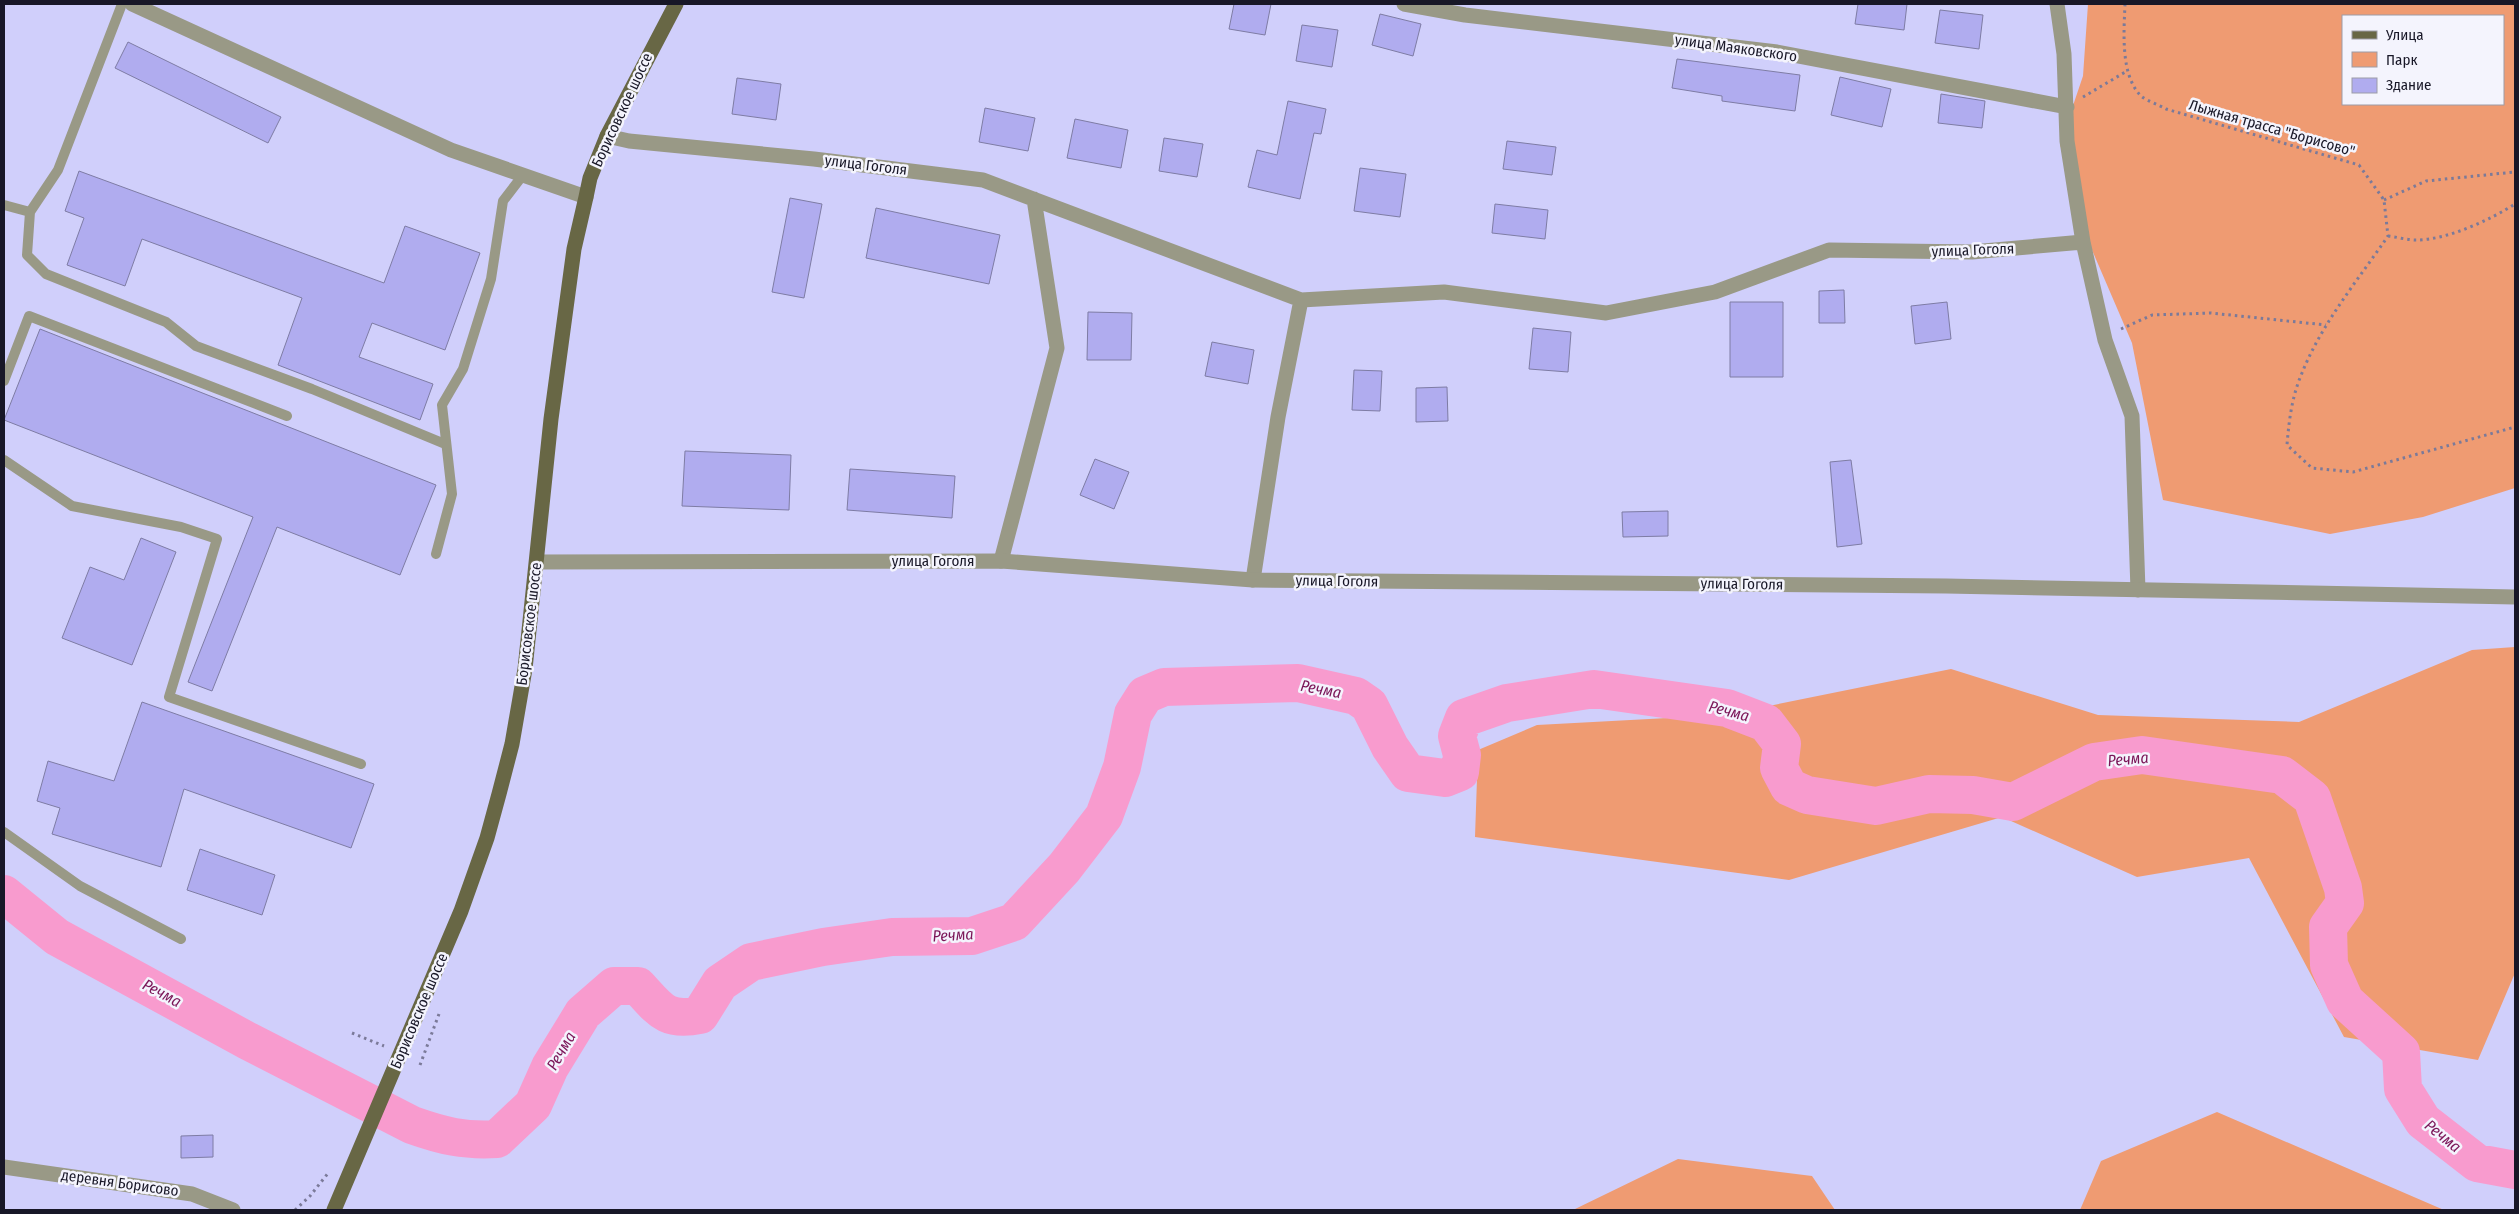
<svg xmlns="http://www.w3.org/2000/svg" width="2519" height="1214" viewBox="0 0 2519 1214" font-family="'Fira Sans Condensed',sans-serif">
<rect width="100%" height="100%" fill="#d0cffb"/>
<path fill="#ef9b72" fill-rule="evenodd" d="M2088 4H2515V488L2423 517 2330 534 2163 500 2132 343 2083 229 2060 144 2083 76ZM2343 16H2503V104H2343Z
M2515 647V973L2478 1060 2344 1037 2249 858 2137 877 2002 817 1789 880 1475 837 1478 750 1537 725 1724 715 1951 669 2098 715 2299 722 2472 650Z
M2217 1112 2444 1210H2080L2101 1161Z
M1678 1159 1812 1176 1835 1210H1573Z"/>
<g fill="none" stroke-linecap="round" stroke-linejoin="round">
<path stroke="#f89bce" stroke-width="38" d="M4 894 57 937 248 1041 412 1125C443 1136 464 1141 497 1139L533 1105 550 1067 583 1013 614 986H638C660 1010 666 1022 700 1015L720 983 751 962 823 947 892 937 972 936 1014 922 1064 868 1104 816 1122 767 1133 714 1145 695 1164 687 1298 683 1356 696 1369 705 1390 747 1408 773 1445 778 1460 772 1462 755 1457 736 1464 718 1507 703 1594 689 1727 708 1766 723 1782 744 1779 768 1789 787 1807 795 1876 806 1929 794 1973 795 2013 802 2094 762 2142 755 2282 775 2312 798 2343 888 2345 903 2328 927 2329 965 2345 1001 2401 1052 2403 1089 2423 1121 2477 1163 2515 1170"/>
</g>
<path fill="#b0acef" stroke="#7e7ca4" d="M1234 4H1271L1265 35 1229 29Z
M1858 4H1907L1904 30 1855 24Z
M1940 10 1983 15 1979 49 1935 43Z
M1380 14 1421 24 1413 56 1372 45Z
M1302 25 1338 30 1332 67 1296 61Z
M128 42 281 117 268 143 115 68Z
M1677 59 1800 75 1795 111 1722 101V96L1672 88Z
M1840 77 1891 89 1882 127 1831 115Z
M737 78 781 84 776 120 732 114Z
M1941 94 1985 101 1982 128 1938 123Z
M1288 101 1326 109 1321 134 1314 133 1300 199 1248 187 1257 150 1277 155Z
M985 108 1035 118 1028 151 979 142Z
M1075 119 1128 130 1121 168 1067 158Z
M1164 138 1203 144 1197 177 1159 171Z
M1507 141 1556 147 1552 175 1503 169Z
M1360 168 1406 174 1400 217 1354 211Z
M79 171 384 283 405 226 480 253 445 350 372 323 359 357 433 384 420 420 278 365 302 298 142 239 125 286 67 265 84 218 65 211Z
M790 198 822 204 804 298 772 292Z
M1495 204 1548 210 1545 239 1492 233Z
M876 208 1000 235 989 284 866 258Z
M1844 290 1845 323H1819V291Z
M1730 302H1783V377H1730Z
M1947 302 1951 339 1915 344 1911 306Z
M1088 312 1132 313 1131 360H1087Z
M1533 328 1571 332 1568 372 1529 369Z
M40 329 436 485 400 575 277 527 212 691 188 682 253 517 4 420Z
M1212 342 1254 350 1248 384 1205 376Z
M1354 370 1382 371 1380 411 1352 410Z
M1447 387 1448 421 1416 422V388Z
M685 451 791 455 789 510 682 506Z
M1095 459 1129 472 1114 509 1080 495Z
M1851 460 1862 544 1837 547 1830 462Z
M850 469 955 476 952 518 847 510Z
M1668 511V536L1623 537 1622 512Z
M141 538 176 552 132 665 62 638 90 567 124 580Z
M142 702 374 784 351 848 184 789 161 867 52 834 60 808 37 801 48 761 114 781Z
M200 849 275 875 262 915 187 890Z
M213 1135V1157L181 1158V1136Z"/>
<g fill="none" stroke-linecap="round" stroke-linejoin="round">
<path stroke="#7b7a99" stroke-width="3" stroke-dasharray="2.5 4" stroke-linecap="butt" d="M2125 4C2124 31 2120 75 2141 96 2147 101 2159 105 2166 109L2359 165 2384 200 2388 236C2358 280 2322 323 2302 373 2292 396 2289 420 2287 445L2312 468 2353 472 2515 427
M2083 97 2127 71
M2384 200 2426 181 2515 172
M2388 236C2397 237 2407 240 2416 240 2447 240 2490 220 2515 204
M2121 329 2152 315 2211 313 2326 325
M352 1033 384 1046
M420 1065 439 1014
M295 1210 310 1196 329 1172"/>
<path stroke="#999986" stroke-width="10" d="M4 205 30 212 58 170 122 4
M30 212 27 255 46 274 166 322 196 346 312 389 445 444
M4 381 29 316 287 416
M4 460 72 506 181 527 217 539 169 697 361 764
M436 554 452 494 442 405 463 369 491 279 503 201 523 175
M4 832 80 886 181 939"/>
<path stroke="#999986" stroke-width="15" d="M132 4 451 150 586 197
M1404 4 1465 15 1777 52 2067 107
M2057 4 2064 54 2067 141 2083 242 2105 340 2132 416 2138 590
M607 136 629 141 814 159 983 180 1301 300 1444 292 1606 313 1715 292 1829 250 1972 252 2083 242
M1001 561 1057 348 1034 199
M1253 580 1278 417 1301 300
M4 1167 192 1194 233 1210"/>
<path stroke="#999986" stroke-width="15" d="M537 562 1001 561 1253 580 1946 586 2515 597"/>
<path stroke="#686745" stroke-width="15" d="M334 1210 461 911 487 838 499 794 512 744 525 669 551 419 574 249 586 197 590 178 607 136 676 4"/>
</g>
<g text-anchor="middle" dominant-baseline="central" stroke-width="5" stroke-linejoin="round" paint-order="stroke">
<g font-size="15" fill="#181727" stroke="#f4f4fd">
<text transform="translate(1736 48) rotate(8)">улица Маяковского</text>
<text transform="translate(622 110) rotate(-65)">Борисовское шоссе</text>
<text transform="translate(2272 128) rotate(16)">Лыжная трасса "Борисово"</text>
<text transform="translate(866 165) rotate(7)">улица Гоголя</text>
<text transform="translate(1973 250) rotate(-2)">улица Гоголя</text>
<text x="933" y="561">улица Гоголя</text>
<text transform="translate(1337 581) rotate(1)">улица Гоголя</text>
<text transform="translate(1742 584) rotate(1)">улица Гоголя</text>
<text transform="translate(529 624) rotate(-83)">Борисовское шоссе</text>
<text transform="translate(419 1011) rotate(-67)">Борисовское шоссе</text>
<text transform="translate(120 1183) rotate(8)">деревня Борисово</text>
</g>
<g font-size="16" font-style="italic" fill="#7b1658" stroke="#f4f4fd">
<text transform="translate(1321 689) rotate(11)">Речма</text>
<text transform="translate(1729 711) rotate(15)">Речма</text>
<text transform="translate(2128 759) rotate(-5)">Речма</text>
<text transform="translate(953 935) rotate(-3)">Речма</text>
<text transform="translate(162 993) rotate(28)">Речма</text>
<text transform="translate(561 1051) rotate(-60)">Речма</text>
<text transform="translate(2443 1136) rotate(39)">Речма</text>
</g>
</g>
<rect width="2519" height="1214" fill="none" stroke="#181727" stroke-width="10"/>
<rect x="2342" y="15" width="162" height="90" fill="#f4f4fd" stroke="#9c9ca7"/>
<rect x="2352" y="31" width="25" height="8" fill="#686745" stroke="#9c9ca7"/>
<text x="2386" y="40" font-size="15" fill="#181727">Улица</text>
<rect x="2352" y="52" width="25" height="15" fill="#ef9b72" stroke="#9c9ca7"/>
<text x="2386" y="65" font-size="15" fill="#181727">Парк</text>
<rect x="2352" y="78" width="25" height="15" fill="#b0acef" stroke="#9c9ca7"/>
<text x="2386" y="90" font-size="15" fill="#181727">Здание</text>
</svg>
